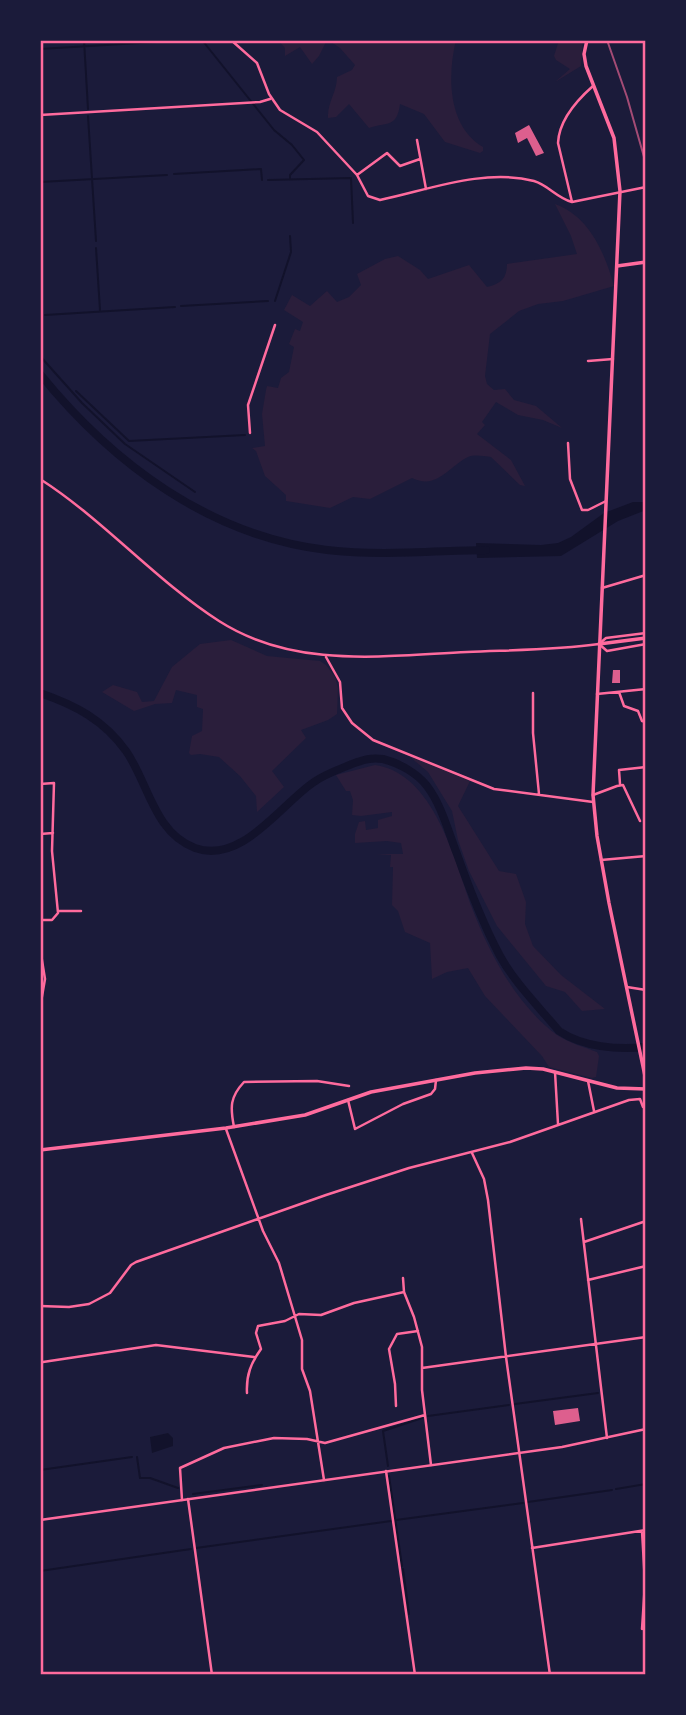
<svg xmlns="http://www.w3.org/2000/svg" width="686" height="1715" viewBox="0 0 686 1715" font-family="Arial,sans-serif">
<rect width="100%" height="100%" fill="#1b1b3a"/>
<path fill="#2a1e3b" d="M278 40H327L319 56 312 64 300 47 285 56V48Z
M328 40H456C447 77 448 126 483 147V151L480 153 445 142 424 114 400 104C397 128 387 122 369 128L349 104 336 117 328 118C327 103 337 92 337 77L352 70 355 65 340 48Z
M559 40H583L581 66 555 82 570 69 556 60 554 56Z
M555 204C589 216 605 253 614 286L563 301 538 304 519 311 490 334 485 376 487 384 494 390 505 389 514 400 536 406 562 428 543 420 518 415 496 402 482 422 485 425 477 434 511 460 525 486 520 485 491 457C484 456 474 454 468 457 448 467 437 490 412 478L370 499 353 497 330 508 286 501V495L265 476 256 451 252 448 265 446 262 414 266 390 267 386 278 388 281 378 289 372 294 347 289 344 295 329 300 331 303 322 284 310 292 295 310 306 327 291 337 302 349 297 361 285 357 274 385 259 398 256 420 270 428 279 469 265 487 287C501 284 507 278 507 264L577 254 571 236Z
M231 640 267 656 320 661 326 665 335 677 338 688 337 714 328 720 301 730 306 738 272 771 284 787 257 812 256 796 240 776 219 757 200 754 191 755 189 753 192 736 202 731 203 709 197 707V695L176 690 172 703 155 704 134 711 102 692 113 685 137 692 142 702 154 701 172 667 200 644Z
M409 756 470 781 458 806 499 871 516 874 526 902 525 924 533 946 561 975 605 1009 582 1011 565 992 546 986 497 926 469 871 458 840 452 811 428 772Z
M375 765C434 773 455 861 472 908 489 953 517 1006 557 1035 569 1043 584 1047 597 1052L599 1056 596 1077 592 1078 549 1067 542 1056 485 996 468 968 447 972 432 979 430 943 405 932 398 911 392 905 393 867H390L391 855 376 854H403L401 843 387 841 355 843V834L359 822 365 821 366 830 378 828V820L392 816V812L361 816 352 815 353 800 350 791H346L336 775Z"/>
<path fill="#12122b" d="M633 502H646V510L618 521 561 556 477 558 476 543 541 545 558 543 571 537 604 513Z
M168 1433 173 1438V1446L152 1453 150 1437Z"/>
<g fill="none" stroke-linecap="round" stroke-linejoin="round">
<path stroke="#12122b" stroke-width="2" d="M84 40 88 109
M202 40 274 130 292 145 304 160 290 175V179
M40 49 189 40
M88 116 96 241
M174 174 261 169 262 180
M268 180 351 178 353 223
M40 182 167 175
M96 248 100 310
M275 301 291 252 290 236
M181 306 268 301
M45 315 175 307
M40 356 82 403 125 444 195 492
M76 391 129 441 245 435
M515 1404 598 1393
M428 1416 509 1405
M137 1457 140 1478H150L178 1488
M388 1466 383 1431 422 1418
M40 1470 132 1457
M389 1476 402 1566
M616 1489 646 1484
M193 1494 262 1485
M528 1502 612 1490
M396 1520 523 1503
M196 1548 391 1521
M403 1569 409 1614
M40 1571 191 1549"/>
<path stroke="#12122b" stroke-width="8" d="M40 374C113 464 210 536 327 550 379 556 433 551 486 550
M40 693C75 705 104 720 126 751 148 782 154 833 195 848 242 865 282 803 314 782 325 774 340 769 352 764 363 760 371 757 383 759 399 763 417 773 427 786 442 806 448 831 457 854 469 888 483 924 500 956 515 983 539 1007 559 1031 583 1047 617 1050 646 1047"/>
</g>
<path fill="#dd5f8e" d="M529 125 544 153 536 156 527 138 518 143 515 133Z
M613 670H620V683H612Z
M578 1408 580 1421 555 1425 553 1411Z"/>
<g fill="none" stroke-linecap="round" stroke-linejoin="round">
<path stroke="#ff6b9d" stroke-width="2.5" d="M231 40 257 63 269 94 280 110 317 132 357 175 368 196 380 200C428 190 484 168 534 181 548 185 557 198 572 202L646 187
M40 115 260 102 270 99
M417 140 426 189
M357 175 387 153 400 166 420 159
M572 202 558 143C559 120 576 101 593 86
M588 361 613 359
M250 433 248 405 275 325
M568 443 570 479 582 510H588L606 501
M602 588 646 575
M646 633 606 638 599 644 607 651 646 644
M326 657 340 682 342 708 352 723 373 740 494 789 593 802
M619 692 624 706 638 711 642 721 646 722
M533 693V733L539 794
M597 694 646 689
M40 784 54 783 52 851 58 913 52 920H40
M620 784 619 770 646 767
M593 795 617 786 623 785 640 821
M40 834 53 833
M601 860 646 856
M58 911H81
M40 948 45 979 40 1008
M627 987 646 990
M555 1072 558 1124
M588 1081 594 1111
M348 1100 355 1129 403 1104 431 1094 435 1089 436 1080
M234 1127C230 1107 230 1097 244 1082L317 1081 349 1086
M226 1129 263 1231 279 1263 302 1340V1369L310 1391 324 1480
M472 1153 484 1179 488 1200 506 1357 550 1675
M581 1219 607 1438
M584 1242 646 1221
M403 1278 404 1292 414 1317 422 1347V1390L431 1465
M588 1280 646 1266
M40 1306 69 1307 89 1304 110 1293 131 1265 136 1262 326 1195 409 1168 510 1142 629 1100 640 1099 643 1107H646
M43 1362 156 1345 254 1357
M422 1368 646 1337
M247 1393C246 1375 251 1363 261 1349L256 1333 258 1326 285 1321 299 1314 321 1315 354 1303 404 1292
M396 1406 395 1384 389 1349 397 1334 418 1331
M386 1471 415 1675
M188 1499 212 1675
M182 1500 180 1468 224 1448 274 1438 307 1439 325 1443 425 1415
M532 1548 646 1530
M642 1629 645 1583 642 1531"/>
<path stroke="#ff6b9d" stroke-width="2.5" d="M40 479C104 520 155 580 219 621 294 669 382 656 467 652 511 650 555 650 599 644
M40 1520 562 1447 646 1429"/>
<path stroke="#ff6b9d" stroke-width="3.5" d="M617 266 646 262
M599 644 646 638
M40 1150 226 1128 305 1115 371 1092 475 1073 526 1068 543 1069 617 1088 646 1089"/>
<path stroke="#ff6b9d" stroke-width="3.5" d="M587 40 584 54 586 66 614 138 620 191 593 795 597 836 609 903 646 1081"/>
<path stroke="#a44b75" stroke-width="2" d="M607 40 627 97 646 164"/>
</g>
<rect width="686" height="1715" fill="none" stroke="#1b1b3a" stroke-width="84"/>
<rect x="42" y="42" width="602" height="1631" fill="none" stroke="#ff6b9d" stroke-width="2.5"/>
</svg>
